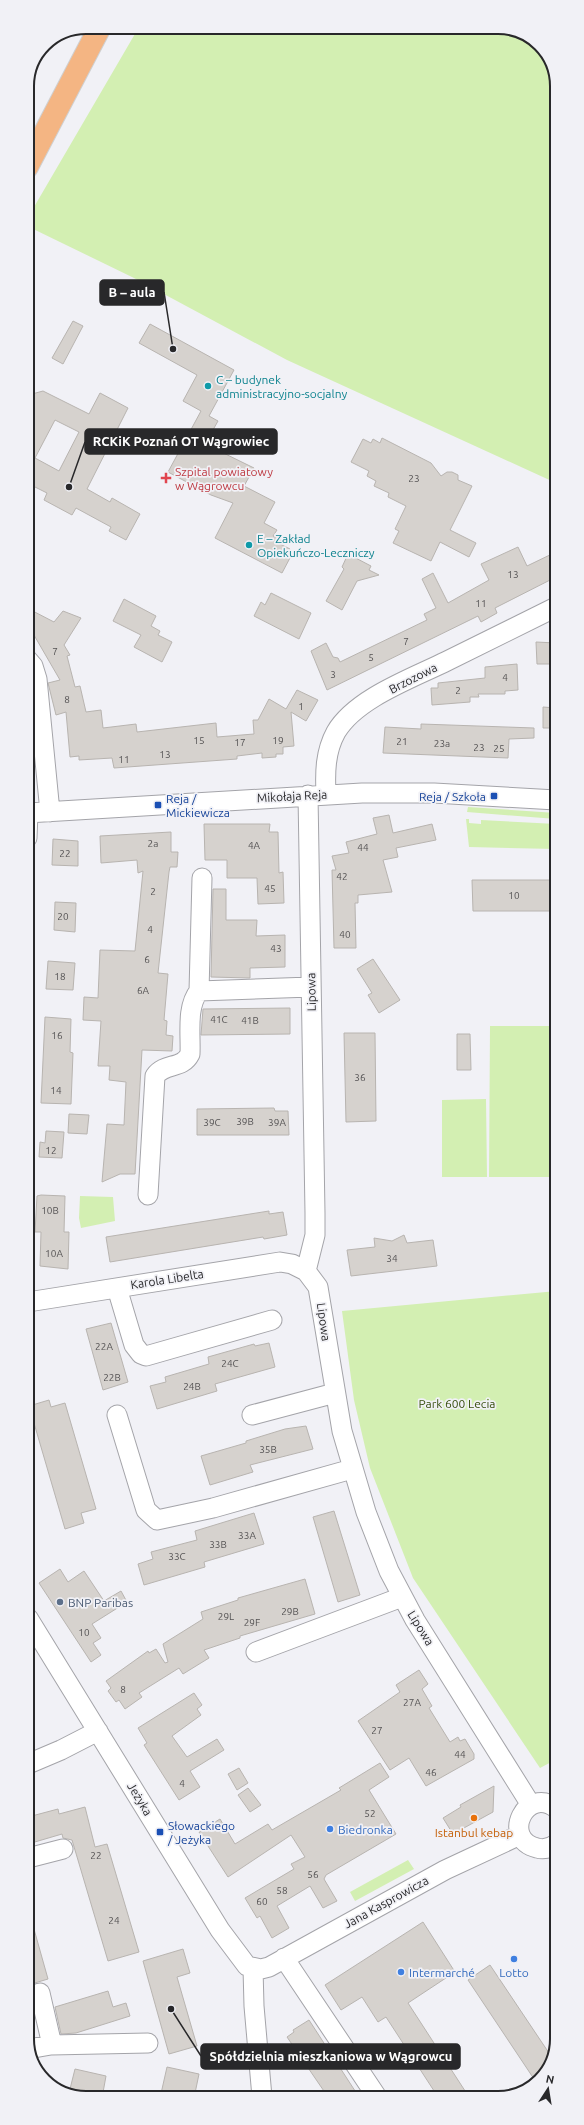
<svg xmlns="http://www.w3.org/2000/svg" width="584" height="2125" viewBox="0 0 584 2125" font-family="Ubuntu,sans-serif">
<rect width="100%" height="100%" fill="#f1f1f6"/>
<path fill="#d3efb2" d="M139 27H506L537 42 556 74V483L287 360 134 278 27 226V219Z
M468 807 556 813V819L467 812Z
M466 819H469V823L481 824V820L556 824V849L469 847Z
M490 1026H556V1177H489Z
M486 1099 487 1177H442V1100Z
M80 1196 113 1197 115 1221 81 1228 79 1218Z
M557 1291V1759L540 1768 413 1578 370 1468 354 1400 342 1311Z
M408 1860 414 1869 355 1901 350 1892Z"/>
<path fill="#d6d2ce" stroke="#b8b4b0" fill-rule="evenodd" d="M73 321 83 326 63 364 52 358Z
M150 324 234 370 209 416 218 421 205 444 254 468 244 486 275 502 264 523 277 530 273 536 282 541 280 544 290 549 287 554 291 556 282 573 215 538 233 503 211 495 168 472 201 411 183 401 197 375 139 343Z
M43 391 89 414 100 393 128 408 87 489 110 502 112 498 140 514 126 540 109 531 111 527 76 508 72 515 44 500 47 493 27 483V423L34 409 27 405V403L32 394ZM55 420 79 432 59 471 35 458Z
M382 438 431 463 441 476 447 472H452L458 475V480L472 486 450 530 476 543 469 557 440 542 431 561 393 543 399 531 395 529 406 506 388 497 389 493 374 486 376 481 367 476 369 471 351 462 363 439 371 443 373 439 380 443Z
M518 547 527 566 556 552V577L495 608 497 613 481 622 478 616 327 690 311 651 326 643 333 657 338 658 340 662 427 620 424 614 436 608 422 579 433 573 448 603 489 580 481 564Z
M348 554 371 566 369 570 379 575 357 581 342 610 326 601 344 569 342 567Z
M271 593 311 613 299 639 254 616 261 602 265 605Z
M124 599 156 616 151 626 160 631 158 635 172 642 162 662 134 647 141 635 113 621Z
M27 608 54 622 63 611 81 618 64 645 70 655 67 656 75 687 80 686 86 712 101 710 103 728 136 724 137 732 216 723 217 737 254 734 253 720H258L269 699 286 709 297 690 318 700 306 721 291 712 294 746 283 747V754H276V757L262 758V753L237 756V759L114 768 112 758 79 760V756L70 757 66 712 56 715 48 683 60 680 27 623Z
M536 642 556 643V664H537Z
M517 664 518 690 505 691V694H478L479 697H470V702L432 705 431 688H438V683L485 678V667Z
M543 707 556 708V728H543Z
M421 724 534 728V738L509 739 508 758 383 753 385 727 421 729Z
M389 815 393 833 432 824 436 840 396 848 398 857 383 860 392 892 358 895V903H355L356 948H334L332 870H336L332 856 349 853 346 842 377 834 373 818Z
M204 824H270L269 832H278L279 873 283 872 284 903 258 904 257 878H227V860H205Z
M171 832V852H178L177 867H170L169 872 158 973 168 974 164 1020 167 1021 166 1035 173 1036 172 1051 142 1050 135 1174H120L102 1182 107 1124 124 1125 126 1082 109 1080 110 1066H98L101 1021 83 1020 84 997 98 998 100 950 135 951 143 871 138 873 137 860 101 863 100 836Z
M53 839 78 841V866L52 865Z
M472 880H556V911H473Z
M213 889H226V920H257L256 936 285 935V967L250 968V978L211 977Z
M55 902 76 903 75 932 54 930Z
M373 959 400 1000 379 1013 368 995 372 993 357 969Z
M48 961 75 963 73 990 46 989Z
M290 1008V1034L201 1035 203 1009Z
M45 1017 71 1019 70 1052 73 1053 71 1104 41 1103Z
M344 1033H375L376 1121 346 1122Z
M457 1034H470L471 1070H457Z
M274 1108 275 1111H288L289 1135H197V1109Z
M69 1114 89 1115 87 1134 68 1133Z
M46 1131 64 1132 62 1158 39 1157 40 1142 45 1143Z
M41 1195 65 1196 64 1232H69L68 1269 40 1266 41 1232H35L37 1196Z
M269 1211V1214L283 1212 287 1235 264 1239 263 1237 110 1262 106 1237Z
M404 1235 407 1243 433 1240 437 1266 351 1276 347 1250 375 1247 374 1238 392 1241Z
M111 1323 128 1382 103 1390 86 1329Z
M269 1343 275 1367 215 1384 217 1391 157 1409 150 1386 166 1382 165 1377 209 1364 208 1357 254 1344 255 1346Z
M49 1400 51 1407 65 1403 96 1509 81 1513 84 1523 65 1529 29 1406Z
M306 1426 313 1449 250 1465 253 1472 210 1485 201 1456 246 1443V1441L285 1429Z
M334 1511 360 1595 338 1602 313 1517Z
M254 1513 264 1544 204 1562 205 1567 144 1585 138 1564 153 1559 151 1552 197 1540 195 1531Z
M60 1569 68 1582 84 1571 104 1601 121 1591 127 1602 92 1624 101 1638 93 1643 101 1655 91 1662 39 1583Z
M305 1579 315 1614 240 1636V1638L204 1650 209 1658 183 1674 179 1668 139 1693 142 1697 125 1709 119 1700 116 1702 108 1691 111 1688 106 1681 148 1651 149 1653 156 1649 165 1663 168 1662 163 1644 203 1619 201 1612 238 1600V1598Z
M419 1670 428 1684 422 1689 432 1706 429 1708 450 1742 458 1737 460 1741 465 1739 474 1754V1759L426 1786 409 1758 390 1770 358 1721 400 1692 396 1685Z
M194 1693 202 1705 197 1709 201 1715 172 1736 187 1757 217 1739 224 1750 190 1771 200 1787 179 1800 144 1745 147 1743 138 1728Z
M380 1763 389 1777 369 1790 396 1834 326 1875 324 1879 337 1901 323 1908 310 1886 277 1906 289 1928 272 1938 260 1916 257 1918 245 1898 294 1869 291 1864 305 1857 291 1835 228 1877 199 1832 220 1819 235 1844 268 1824 272 1830 341 1790 339 1788Z
M239 1768 248 1783 237 1790 228 1774Z
M494 1786 493 1812 453 1834 443 1818 461 1807 460 1805Z
M248 1788 261 1805 250 1812 238 1795Z
M85 1807 95 1847 107 1844 139 1952 108 1961 72 1840 63 1838 62 1834 28 1844V1817L58 1809 59 1814Z
M32 1922 48 1979 28 1985V1923Z
M423 1922 455 1972 408 2003 469 2097H438L386 2017 378 2022 362 1997 341 2010 325 1985Z
M183 1949 190 1973 177 1977 197 2046 169 2054 143 1961Z
M490 1965 551 2056 543 2078 536 2082 468 1980Z
M108 1991 113 2007 126 2003 130 2016 76 2033 61 2034 55 2007Z
M309 2020 359 2097H328L287 2037 294 2032 293 2030Z
M167 2067 199 2074 194 2098H160Z
M75 2069 106 2076 102 2098H82L69 2093Z"/>
<g fill="none" stroke-linecap="round" stroke-linejoin="round">
<g stroke="#a4a4a9" stroke-width="21">
<path id="minor" d="M27 659 33 666 37 679 50 812
M326 794C325 773 325 752 336 732 356 698 413 678 447 661 484 643 520 625 556 607
M27 813 362 793H434L556 800
M27 838 28 813
M199 991 202 878
M148 1195 155 1076C165 1062 182 1070 190 1054 191 1035 186 1007 199 991L311 987
M306 1271 315 1235V1213L308 795
M117 1288 134 1345 141 1354 146 1356 272 1320
M28 1302 280 1262 292 1264 306 1271 318 1287 342 1431 366 1512 389 1571 415 1620 531 1805
M117 1415 146 1510 157 1520 213 1508 352 1469
M252 1415 335 1393
M28 1618 220 1930 247 1966 261 1969 269 1967 445 1870 520 1835
M256 1652 402 1597
M28 1764 61 1750 98 1731
M557 1809C526 1784 500 1839 537 1848 544 1850 551 1848 557 1843
M28 1858 63 1849
M284 1958 377 2097
M253 1968 254 2006 262 2097
M28 1997 40 1993 52 2045H51
M28 2049 51 2045 148 2043"/>
</g>
<g stroke="#d0d0d0" stroke-width="24">
<path id="major" d="M27 167 100 27"/>
</g>
<use href="#minor" stroke="#fff" stroke-width="19"/>
<use href="#major" stroke="#f4b583" stroke-width="22"/>
</g>
<g fill="#0f9aa8" stroke="#f1f1f6" stroke-width="1.5">
<circle cx="208" cy="386" r="4"/>
<circle cx="249" cy="545" r="4"/>
</g>
<path fill="#e0444e" stroke="#f1f1f6" stroke-width="1.5" d="M164 472h4v4h4v4h-4v4h-4v-4h-4v-4h4z"/>
<g fill="#1a4fb4" stroke="#f1f1f6" stroke-width="1.5">
<rect x="490" y="792" width="8" height="8" rx="2"/>
<rect x="154" y="801" width="8" height="8" rx="2"/>
<rect x="156" y="1828" width="8" height="8" rx="2"/>
</g>
<circle fill="#5c6f8a" stroke="#f1f1f6" stroke-width="1.5" cx="60" cy="1602" r="4"/>
<circle fill="#e8710a" stroke="#f1f1f6" stroke-width="1.5" cx="474" cy="1818" r="4"/>
<g fill="#3f7fe0" stroke="#f1f1f6" stroke-width="1.5">
<circle cx="330" cy="1829" r="4"/>
<circle cx="514" cy="1959" r="4"/>
<circle cx="401" cy="1972" r="4"/>
</g>
<g text-anchor="middle" dominant-baseline="central" stroke-width="3.5" stroke-linejoin="round" paint-order="stroke">
<g font-size="10" fill="#545253">
<text x="414" y="478">23</text>
<text x="513" y="574">13</text>
<text x="481" y="603">11</text>
<text x="406" y="641">7</text>
<text x="55" y="651">7</text>
<text x="371" y="657">5</text>
<text x="333" y="674">3</text>
<text x="505" y="677">4</text>
<text x="458" y="690">2</text>
<text x="67" y="699">8</text>
<text x="301" y="706">1</text>
<text x="199" y="740">15</text>
<text x="278" y="740">19</text>
<text x="402" y="741">21</text>
<text x="240" y="742">17</text>
<text x="442" y="743">23a</text>
<text x="479" y="747">23</text>
<text x="499" y="748">25</text>
<text x="165" y="754">13</text>
<text x="124" y="759">11</text>
<text x="153" y="843">2a</text>
<text x="254" y="845">4A</text>
<text x="363" y="847">44</text>
<text x="65" y="853">22</text>
<text x="342" y="876">42</text>
<text x="270" y="888">45</text>
<text x="153" y="891">2</text>
<text x="514" y="895">10</text>
<text x="63" y="916">20</text>
<text x="150" y="929">4</text>
<text x="345" y="934">40</text>
<text x="276" y="948">43</text>
<text x="147" y="959">6</text>
<text x="60" y="976">18</text>
<text x="143" y="990">6A</text>
<text x="219" y="1019">41C</text>
<text x="250" y="1020">41B</text>
<text x="57" y="1035">16</text>
<text x="360" y="1077">36</text>
<text x="56" y="1090">14</text>
<text x="245" y="1121">39B</text>
<text x="212" y="1122">39C</text>
<text x="277" y="1122">39A</text>
<text x="51" y="1150">12</text>
<text x="50" y="1210">10B</text>
<text x="54" y="1253">10A</text>
<text x="392" y="1258">34</text>
<text x="104" y="1346">22A</text>
<text x="230" y="1363">24C</text>
<text x="112" y="1377">22B</text>
<text x="192" y="1386">24B</text>
<text x="268" y="1449">35B</text>
<text x="247" y="1535">33A</text>
<text x="218" y="1544">33B</text>
<text x="177" y="1556">33C</text>
<text x="290" y="1611">29B</text>
<text x="226" y="1616">29L</text>
<text x="252" y="1622">29F</text>
<text x="84" y="1632">10</text>
<text x="123" y="1689">8</text>
<text x="412" y="1702">27A</text>
<text x="377" y="1730">27</text>
<text x="460" y="1754">44</text>
<text x="431" y="1772">46</text>
<text x="182" y="1783">4</text>
<text x="370" y="1813">52</text>
<text x="96" y="1855">22</text>
<text x="313" y="1874">56</text>
<text x="282" y="1890">58</text>
<text x="262" y="1901">60</text>
<text x="114" y="1920">24</text>
</g>
<g font-size="12" fill="#0d838f" stroke="#f1f1f6" text-anchor="start">
<text x="216" y="379">C – budynek<tspan x="216" dy="14">administracyjno-socjalny</tspan></text>
<text x="257" y="538">E – Zakład<tspan x="257" dy="14">Opiekuńczo-Leczniczy</tspan></text>
</g>
<g font-size="12" fill="#be3a42" stroke="#f1f1f6" text-anchor="start">
<text x="175" y="471">Szpital powiatowy<tspan x="175" dy="14">w Wągrowcu</tspan></text>
</g>
<g font-size="12" fill="#28282a" stroke="#f1f1f6">
<text transform="translate(413 678) rotate(-27)">Brzozowa</text>
<text transform="translate(292 796) rotate(-3)">Mikołaja Reja</text>
<text transform="translate(311 992) rotate(-91)">Lipowa</text>
<text transform="translate(167 1279) rotate(-9)">Karola Libelta</text>
<text transform="translate(324 1322) rotate(82)">Lipowa</text>
<text transform="translate(421 1628) rotate(58)">Lipowa</text>
<text transform="translate(140 1799) rotate(59)">Jeżyka</text>
<text transform="translate(386 1902) rotate(-29)">Jana Kasprowicza</text>
</g>
<g font-size="12" fill="#164399" stroke="#f1f1f6" text-anchor="start">
<text x="486" y="796" text-anchor="end">Reja / Szkoła</text>
<text x="166" y="798">Reja /<tspan x="166" dy="14">Mickiewicza</tspan></text>
<text x="168" y="1825">Słowackiego<tspan x="168" dy="14">/ Jeżyka</tspan></text>
</g>
<g font-size="12" fill="#374f0d" stroke="#f1f1f6">
<text x="457" y="1403">Park 600 Lecia</text>
</g>
<g font-size="12" fill="#4e5e75" stroke="#f1f1f6" text-anchor="start">
<text x="68" y="1602">BNP Paribas</text>
</g>
<g font-size="12" fill="#366cbe" stroke="#f1f1f6" text-anchor="start">
<text x="338" y="1829">Biedronka</text>
<text x="409" y="1972">Intermarché</text>
<text x="514" y="1972" text-anchor="middle">Lotto</text>
</g>
<g font-size="12" fill="#c56008" stroke="#f1f1f6">
<text x="474" y="1832">Istanbul kebap</text>
</g>
</g>
<path d="M0 0H584V2125H0ZM86 34H498A52 52 0 0 1 550 86V2039A52 52 0 0 1 498 2091H86A52 52 0 0 1 34 2039V86A52 52 0 0 1 86 34Z" fill="#f1f1f6" fill-rule="evenodd"/>
<path fill="none" stroke="#28282a" stroke-width="2" d="M86 34H498A52 52 0 0 1 550 86V2039A52 52 0 0 1 498 2091H86A52 52 0 0 1 34 2039V86A52 52 0 0 1 86 34Z"/>
<path fill="none" stroke="#28282a" stroke-width="1.5" d="M173 349L164 292M69 487L85 442M171 2009L201 2056"/>
<g fill="#28282a" stroke="#f1f1f6" stroke-width="1.5">
<circle cx="173" cy="349" r="4"/>
<circle cx="69" cy="487" r="4"/>
<circle cx="171" cy="2009" r="4"/>
</g>
<g fill="#28282a" stroke="#28282a" stroke-width="1.5">
<rect x="100" y="280" width="64" height="25" rx="4"/>
<rect x="85" y="429" width="192" height="25" rx="4"/>
<rect x="201" y="2044" width="259" height="25" rx="4"/>
</g>
<g font-size="13" text-anchor="middle" font-weight="bold" fill="#fff">
<text x="132" y="297">B – aula</text>
<text x="181" y="446">RCKiK Poznań OT Wągrowiec</text>
<text x="331" y="2061">Spółdzielnia mieszkaniowa w Wągrowcu</text>
</g>
<g transform="translate(548 2089) rotate(12)" stroke="#f1f1f6" stroke-width="3" paint-order="stroke">
<path d="M0-3L7 15L0 10L-7 15Z" fill="#28282a"/>
<text y="-6" font-size="11" font-weight="bold" text-anchor="middle" fill="#28282a">N</text>
</g>
</svg>
